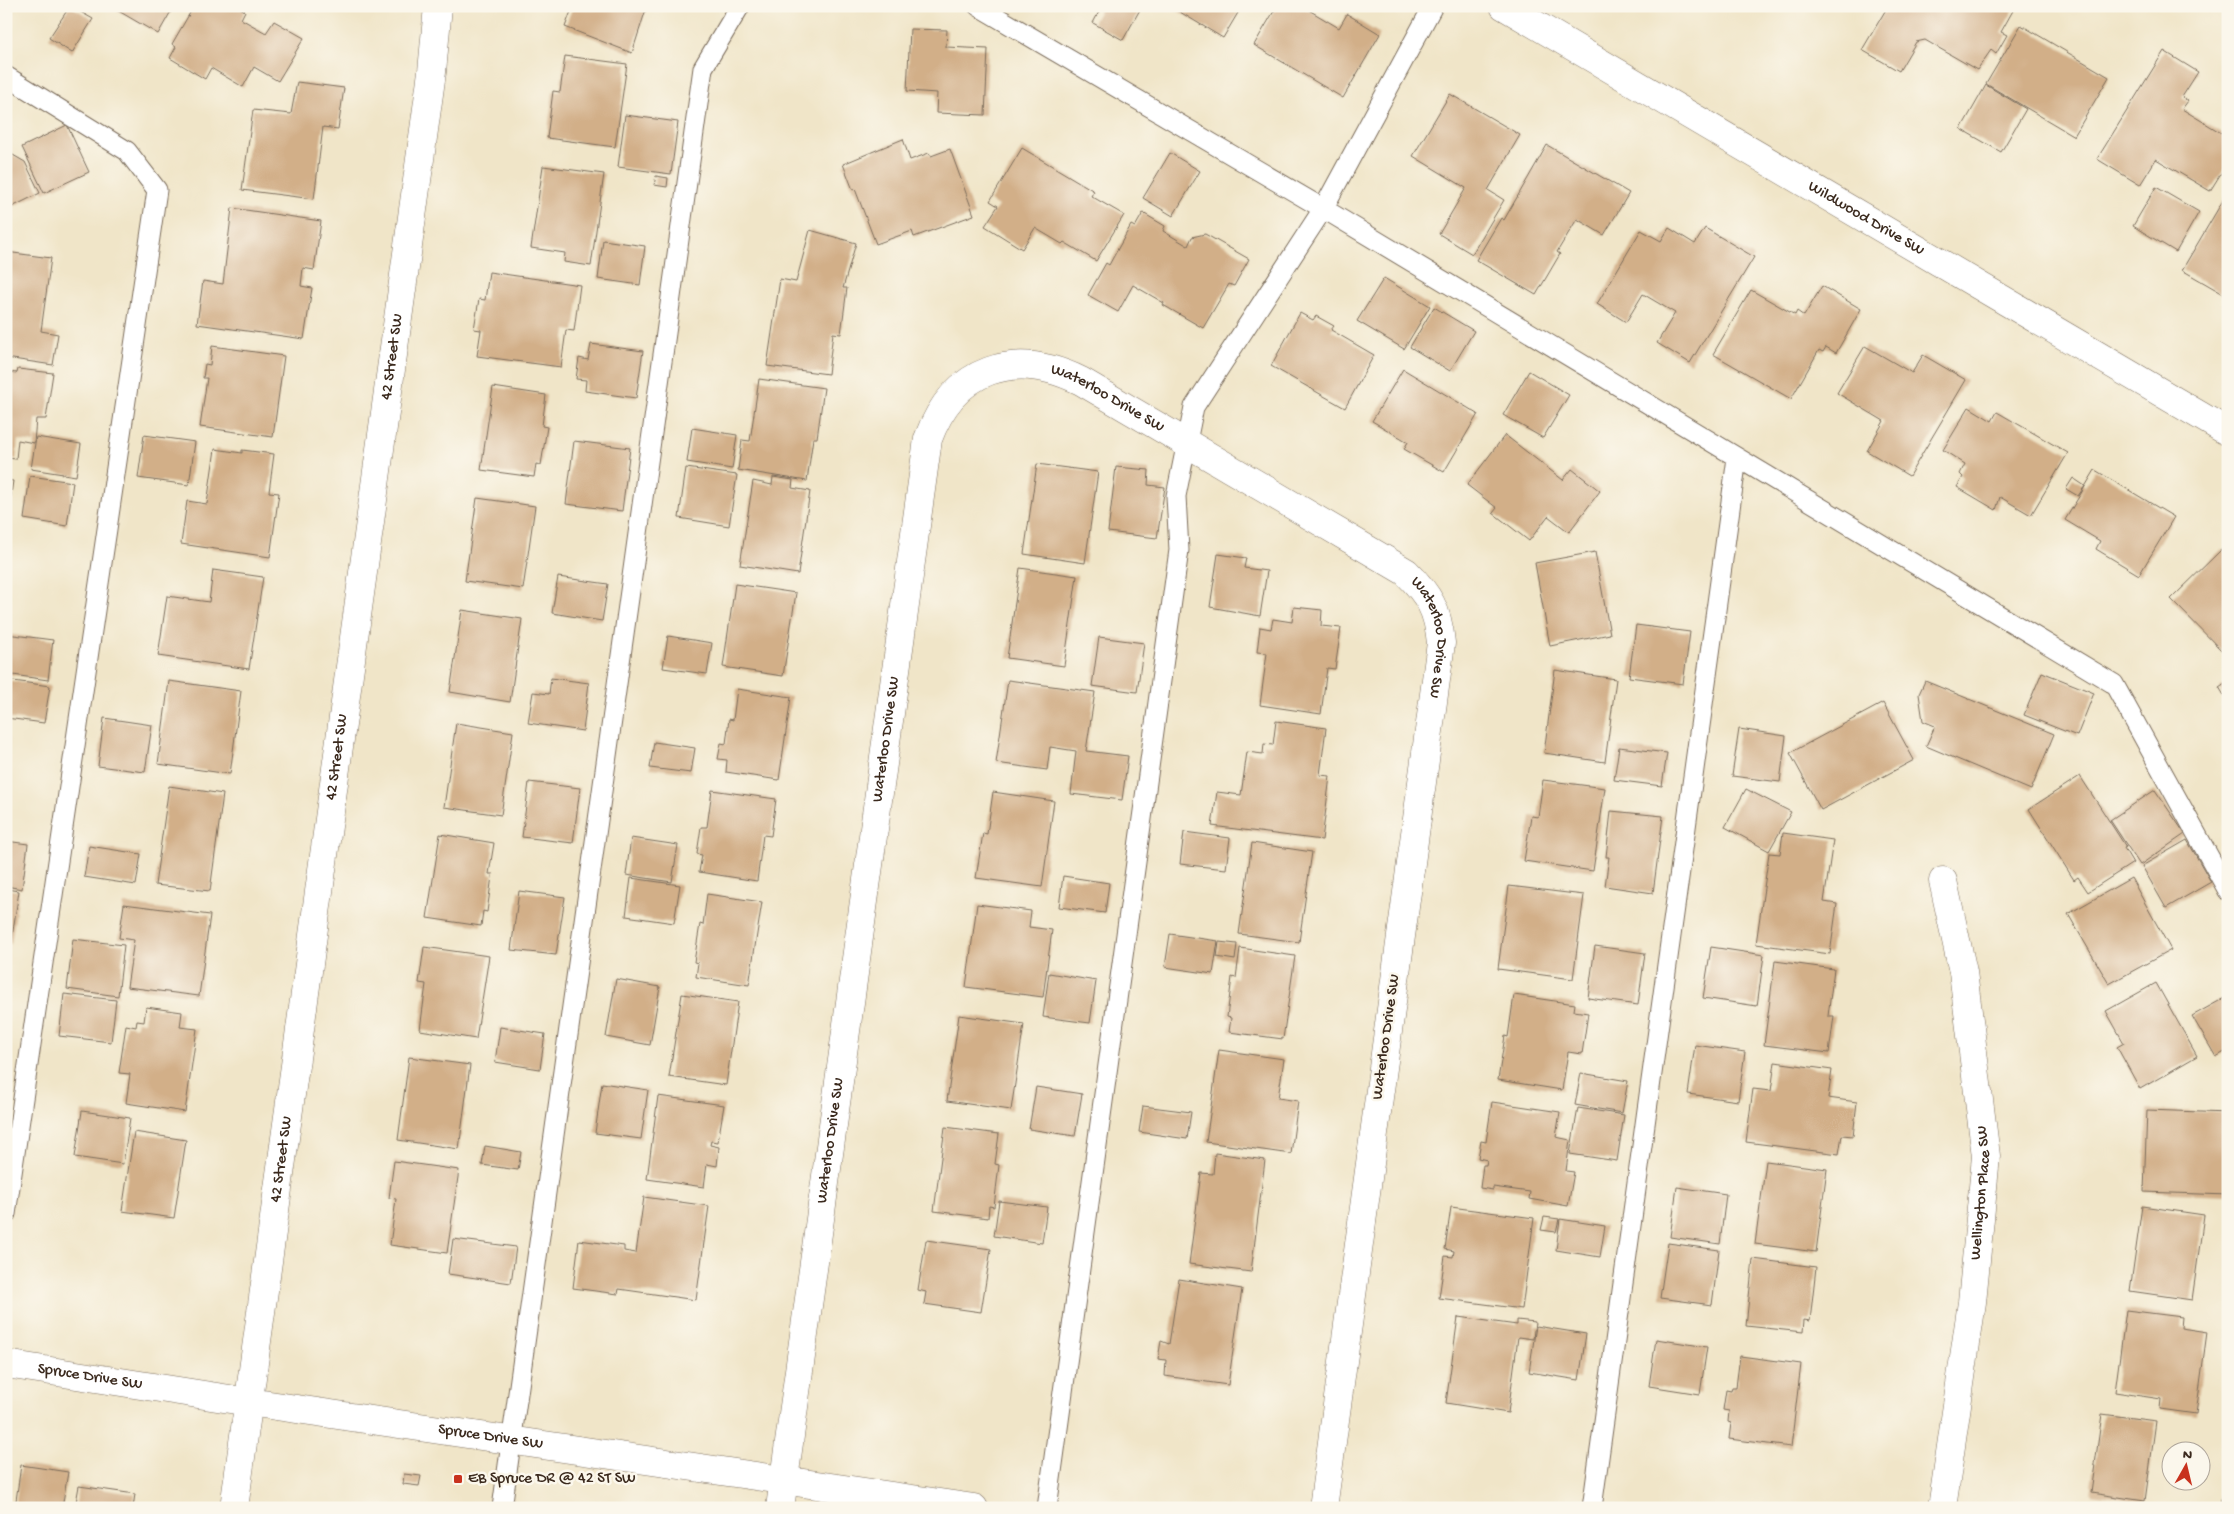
<svg xmlns="http://www.w3.org/2000/svg" width="2234" height="1514" viewBox="0 0 2234 1514" font-family="'Gochi Hand',sans-serif">
<rect width="100%" height="100%" fill="#fbf7ec"/>
<filter id="ink" filterUnits="userSpaceOnUse"><feTurbulence type="fractalNoise" baseFrequency=".02" numOctaves="2"/><feDisplacementMap in="SourceGraphic" scale="10" xChannelSelector="R" yChannelSelector="G"/><feConvolveMatrix kernelMatrix="1 2 1 2 8 2 1 2 1" color-interpolation-filters="sRGB"/></filter>
<filter id="wash" filterUnits="userSpaceOnUse"><feTurbulence type="fractalNoise" baseFrequency=".0096" numOctaves="4" result="noise"/><feDisplacementMap in="SourceGraphic" scale="20" xChannelSelector="R" yChannelSelector="G"/><feGaussianBlur stdDeviation="1.12" result="paint"/><feColorMatrix in="noise" values="0 0 0 0 0 0 0 0 0 0 0 0 0 0 0 0 0 1.4 0 .05"/><feComposite in="paint" operator="in"/></filter>
<g filter="url(#wash)">
<rect width="100%" height="100%" fill="#f0e5c8"/>
<g id="blocks">
<path fill="#d2af88" d="M70 6 93 19 72 53 49 38Z
M110 6H174L158 34Z
M194 6H237L245 11 241 19 266 33 274 21 304 38 278 81 254 67 243 87 211 68 205 79 170 58 176 47 172 44Z
M573 6H647L632 53 565 27Z
M1102 6H1142L1123 40 1093 23Z
M1170 6H1242L1223 38Z
M1277 6H1302L1339 28 1347 14 1380 34 1343 98 1254 45Z
M1888 6H2013L2015 7 2001 32 2007 35 1996 54 1991 50 1977 70 1925 40 1916 42 1899 71 1862 50Z
M2021 25 2109 77 2074 136 1986 84Z
M910 29 947 30 946 47 988 49 985 115 936 113 937 93 907 91Z
M2164 51 2198 72 2182 97 2188 101 2182 109 2228 137V162L2210 191 2156 159 2140 185 2097 159Z
M565 56 627 64 615 147 547 138 553 91 560 92Z
M297 82 344 88 338 129 323 127 314 199 242 190 253 110 291 114Z
M1986 85 2026 109 2001 152 1961 129Z
M1450 94 1520 135 1488 190 1504 200 1472 254 1439 234 1466 188 1413 156Z
M625 115 678 122 671 174 618 167Z
M67 125 89 172 44 193 22 147Z
M903 139 910 160 929 153 931 156 950 149 974 215 914 237 912 231 876 244 855 189 853 190 843 164Z
M1547 145 1629 193 1604 235 1577 219 1557 252 1560 254 1536 295 1476 260 1501 218 1504 220Z
M1022 148 1094 191 1091 196 1124 215 1096 261 1064 242 1062 244 1035 228 1022 249 985 226 998 206 990 201Z
M6 151 25 162 40 193 6 210Z
M1170 153 1200 171 1173 216 1143 198Z
M543 166 604 174 591 266 564 262 565 253 531 248Z
M656 176 668 178 667 187 654 185Z
M2156 187 2199 212 2176 252 2133 226Z
M2228 192V294L2227 296 2182 270Z
M232 208 321 221 314 270 303 268 301 286 312 288 304 339 197 324 203 281 223 284Z
M1143 213 1165 226 1163 231 1188 246 1192 237 1205 234 1249 259 1234 286 1229 284 1203 328 1163 305 1164 303 1133 285 1118 312 1088 295 1106 263 1109 265 1131 225 1135 227Z
M1669 228 1695 244 1705 228 1754 257 1690 363 1657 343 1675 313 1643 294 1626 322 1597 304 1641 230 1661 241Z
M810 230 856 243 843 288H847L841 334 833 333 828 374 767 366 780 279 796 282Z
M603 240 645 246 640 285 598 279Z
M6 252 51 258 41 331 58 334 53 365 6 358Z
M489 272 580 285 574 331 566 330 561 367 477 356 481 330 474 329 479 299 485 300Z
M1384 278 1430 306 1404 349 1357 321Z
M1822 286 1861 309 1836 353 1826 347 1823 352 1819 350 1791 399 1713 354 1751 290 1795 315 1797 311 1804 316Z
M1434 307 1474 331 1450 371 1410 347Z
M1300 313 1313 320 1316 316 1334 326 1331 330 1374 355 1345 408 1271 366Z
M591 344 643 351 636 398 585 391 586 380 576 379 579 358 588 360Z
M212 346 284 356 273 437 200 427 207 378H203L205 364 210 365Z
M1865 346 1912 373 1923 355 1966 380 1909 476 1867 451 1884 421 1837 393Z
M18 369 53 373 46 419H36L34 443 18 440 16 459 6 458V372L17 373Z
M1403 369 1478 414 1444 472 1404 449 1408 442 1372 421Z
M1529 371 1569 395 1543 438 1503 415Z
M759 379 824 388 817 438H813L807 481 738 470 742 440 750 441Z
M493 387 546 395 542 426 547 427 541 465 536 464 534 477 481 470Z
M1969 407 1992 421 1997 412 2068 453 2031 515 2000 497 1996 510 1957 487 1963 477 1960 474 1965 464 1943 450Z
M692 428 737 435 732 469 687 462Z
M144 435 195 442 189 485 138 478Z
M1505 435 1563 480 1572 469 1600 491 1569 532 1548 516 1529 541 1493 513 1497 508 1467 485Z
M36 437 81 444 76 476 31 469Z
M574 441 630 448 622 511 566 504Z
M215 449 242 453V450L274 454 269 492 279 493 270 557 181 544 187 501 207 504Z
M1037 464 1098 472 1085 563 1024 554Z
M1116 467 1149 470 1148 485 1165 487 1157 538 1108 532Z
M686 468 737 475 729 526 679 518Z
M2095 470 2174 517 2139 575 2096 549 2100 541 2065 520Z
M30 476 73 482 67 526 24 519Z
M773 477 793 480 792 488 810 491 798 574 740 565 753 481 772 485Z
M2073 478 2085 486 2078 496 2066 489Z
M6 480 13 481 7 521H6Z
M477 498 535 506 523 589 465 581Z
M2222 549 2228 554V657L2171 599Z
M1595 552 1610 634 1550 646 1535 563Z
M1218 554 1246 558 1244 568 1267 571 1260 616 1210 607Z
M1020 568 1077 576 1064 666 1007 658Z
M213 570 263 577 249 669 158 656 167 596 209 602Z
M558 577 608 584 602 621 552 613Z
M735 584 796 593 783 676 723 667Z
M1294 607 1322 610 1321 626 1341 628 1335 669 1327 668 1321 714 1260 705 1267 653 1257 652 1260 627 1271 629 1273 619 1292 622Z
M462 610 522 619 510 702 450 692Z
M1636 625 1690 632 1683 684 1629 677Z
M6 634 53 640 48 680 6 674Z
M668 636 712 643 707 674 663 668Z
M1099 637 1144 643 1137 692 1092 686Z
M1555 670 1616 679 1605 762 1544 753Z
M2042 672 2094 693 2077 736 2024 715Z
M551 678 589 683 583 731 528 723 533 692 549 694Z
M6 680 50 686 44 723 6 718Z
M1008 680 1095 692 1086 751 1128 756 1122 800 1071 794 1076 751 1050 747 1047 770 996 763Z
M169 681 241 691 230 774 158 764Z
M1925 681 2054 734 2031 790 1926 746 1935 726 1923 721 1919 694Z
M2228 681V702L2219 687Z
M737 689 791 697 779 780 726 772 727 760 718 759 721 743 726 744 729 719 733 720Z
M1883 703 1914 760 1821 810 1790 753Z
M104 718 152 725 145 772 98 766Z
M1276 721 1326 728 1320 775 1330 776 1322 840 1212 826 1217 792 1241 795 1247 752 1263 754 1264 744 1273 745Z
M456 723 513 732 501 815 444 807Z
M1739 729 1786 736 1780 782 1732 776Z
M654 742 695 748 691 773 650 768Z
M1619 747 1667 753 1662 786 1614 780Z
M2080 776 2126 847 2124 848 2133 863 2088 892 2078 877 2074 880 2029 809Z
M1543 780 1605 788 1593 871 1524 861 1531 816 1538 817Z
M529 782 580 788 573 843 522 837Z
M169 786 223 794 210 891 155 885Z
M1746 789 1791 812 1769 851 1725 827Z
M712 790 776 799 771 836 763 835 757 881 699 872 702 855 697 854 701 827H707Z
M2155 790 2185 834 2140 865 2110 820Z
M993 792 1054 801 1042 887 976 878 983 833 987 834Z
M1611 811 1663 816 1653 893 1605 886 1609 857H1606Z
M1184 832 1230 838 1226 869 1180 864Z
M1783 833 1833 840 1824 902 1837 904 1830 954 1756 944 1769 853 1780 854Z
M440 834 494 843 489 874H493L492 876 487 912 483 911 481 926 427 918Z
M631 838 678 845 672 882 626 875Z
M2187 840 2211 882 2166 908 2142 866Z
M6 841 28 844 22 889 6 886Z
M1252 843 1312 852 1299 942 1239 934Z
M89 846 141 854 136 885 84 877Z
M1063 876 1109 883 1105 913 1059 907Z
M631 878 680 885 674 923 626 916Z
M2131 878 2171 950 2109 984 2068 914Z
M1509 886 1584 895 1573 979 1498 969Z
M6 889 19 891 11 944 6 943Z
M519 891 565 897 556 955 511 950Z
M707 894 762 902 749 985 696 977 698 963 694 962 700 924 703 925Z
M124 904 210 915 199 996 127 987 134 940 119 938Z
M977 904 1031 911 1029 927 1052 930 1043 997 966 987Z
M1170 934 1218 941 1213 974 1165 967Z
M73 939 124 945 118 996 67 989Z
M1219 942 1237 944 1235 960 1217 957Z
M1595 946 1645 953 1638 1005 1588 998Z
M424 947 489 956 476 1039 420 1030 426 984 419 983Z
M1711 947 1764 955 1757 1006 1703 998Z
M1240 948 1295 956 1283 1039 1229 1032 1231 1018 1227 1017 1232 977 1236 978Z
M1775 961 1834 969 1828 1016H1834L1829 1053 1764 1045Z
M1049 973 1096 981 1090 1023 1043 1017Z
M616 979 660 987 650 1045 606 1037Z
M2156 983 2197 1056 2140 1089 2117 1047 2124 1043 2106 1011Z
M64 994 116 1000 111 1042 59 1036Z
M682 994 738 1002 726 1085 669 1077Z
M1514 995 1575 1004 1574 1011 1588 1013 1582 1054 1568 1052 1562 1090 1498 1080 1505 1036 1508 1037Z
M2228 996V1050L2216 1057 2192 1016Z
M146 1007 182 1012 180 1027 197 1029 185 1112 126 1103 130 1074 119 1073 126 1025 136 1027 137 1021 144 1022Z
M959 1015 1024 1024 1011 1110 947 1101Z
M500 1027 545 1034 540 1069 495 1062Z
M1695 1045 1745 1052 1738 1101 1688 1094Z
M1219 1050 1284 1059 1278 1098 1298 1101 1291 1154 1206 1142Z
M409 1057 470 1065 459 1149 398 1140Z
M1775 1062 1832 1070 1828 1098 1857 1102 1853 1136 1842 1135 1839 1154 1746 1142 1753 1089 1771 1091Z
M1581 1073 1628 1081 1622 1113 1575 1105Z
M602 1083 648 1090 641 1139 595 1133Z
M1036 1087 1082 1094 1075 1136 1029 1129Z
M658 1096 724 1105 718 1142 711 1141 710 1145 719 1147 717 1166 707 1164 704 1187 647 1179Z
M1492 1102 1560 1112 1556 1137 1570 1140 1566 1171 1574 1172 1568 1206 1529 1199 1530 1192 1493 1187V1190L1480 1188 1483 1165H1486L1487 1160 1478 1158 1481 1141 1486 1142Z
M1143 1106 1191 1112 1187 1139 1139 1132Z
M1578 1108 1624 1115 1617 1161 1570 1154Z
M2147 1110 2228 1113V1195L2144 1192Z
M82 1111 130 1118 123 1164 75 1157Z
M945 1127 999 1134 995 1164 999 1165 994 1207 989 1206 988 1218 934 1211Z
M134 1132 186 1140 174 1218 122 1211Z
M485 1146 521 1152 518 1170 482 1165Z
M1215 1153 1265 1160 1251 1272 1189 1264 1201 1173 1213 1174Z
M394 1161 459 1170 447 1253 390 1245 396 1199 389 1198Z
M1766 1161 1827 1169 1816 1252 1755 1244Z
M1677 1187 1726 1194 1720 1244 1670 1237Z
M644 1197 709 1206 696 1300 619 1289 618 1294 573 1288 579 1240 624 1246V1251L636 1253Z
M999 1201 1047 1207 1042 1243 994 1236Z
M2142 1206 2204 1215 2192 1300 2130 1291Z
M1451 1207 1534 1218 1522 1309 1439 1298 1445 1256 1453 1257 1454 1251 1445 1249Z
M1544 1217 1559 1219 1556 1232 1541 1230Z
M1560 1219 1605 1226 1600 1257 1556 1250Z
M453 1239 516 1247 511 1283 448 1274Z
M926 1240 991 1249 981 1312 924 1304 926 1292 918 1290Z
M1668 1243 1719 1250 1712 1305 1660 1298Z
M1753 1259 1816 1267 1810 1321 1804 1320 1803 1332 1746 1326Z
M1179 1279 1242 1289 1228 1385 1165 1376 1166 1360 1158 1359 1161 1341 1169 1344Z
M2126 1310 2182 1317 2181 1328 2207 1332 2196 1414 2160 1409 2161 1399 2115 1392Z
M1458 1317 1517 1325V1320L1535 1322 1533 1339 1518 1337 1508 1413 1446 1403Z
M1536 1326 1586 1334 1579 1380 1529 1372Z
M1656 1339 1707 1347 1700 1394 1649 1386Z
M1740 1356 1801 1364 1791 1447 1729 1439 1731 1423 1728 1422 1729 1411 1723 1410 1726 1390 1731 1391 1732 1387H1736Z
M2102 1414 2156 1421 2145 1501 2091 1493Z
M21 1465 68 1472 62 1508H15Z
M404 1474 421 1476 419 1486 403 1484Z
M2224 1476H2228V1508H2220Z
M79 1486 135 1494 133 1508H75Z"/>
</g>
</g>
<g filter="url(#ink)">
<use href="#blocks" fill-opacity="0" stroke="#7a6b5a" stroke-width="1"/>
<g fill="none" stroke-linecap="round" stroke-linejoin="round">
<g stroke="#7a6b5a" stroke-width="21">
<path id="lane" d="M978 6 1334 215 2114 684 2228 891
M6 76 127 151 157 190 6 1214
M502 1508 703 68 740 6
M1047 1508 1179 550 1176 496 1194 407 1323 209 1433 6
M1592 1508 1737 458"/>
</g>
<g stroke="#7a6b5a" stroke-width="29">
<g id="street">
<path id="s1" d="M1504 6 2228 432"/>
<path id="s2" d="M234 1508 432 72 438 6"/>
<path id="s3" d="M780 1508 928 439C954 368 1014 348 1081 381L1406 572C1429 595 1438 610 1441 643L1323 1508"/>
<path id="s4" d="M1942 1508 1972 1302 1986 1156 1963 972 1943 881"/>
</g>
</g>
<g stroke="#7a6b5a" stroke-width="29">
<g id="secondary">
<path id="s5" d="M6 1364 249 1402 974 1508"/>
</g>
</g>
<use href="#lane" stroke="#fff" stroke-width="19"/>
<use href="#street" stroke="#fff" stroke-width="28"/>
<use href="#secondary" stroke="#fff" stroke-width="28"/>
</g>
</g>
<rect fill="#c8321e" stroke="#fbf7ec" stroke-width="2" x="453" y="1474" width="10" height="10" rx="2.5"/>
<g text-anchor="middle" dominant-baseline="central" stroke-width="5" stroke-linejoin="round" paint-order="stroke">
<g font-size="16" fill="#3b2a1e" stroke="#fbf7ec">
<text stroke="none"><textPath href="#s1" startOffset="420">Wildwood Drive SW</textPath></text>
<text stroke="none"><textPath href="#s2" startOffset="1162">42 Street SW</textPath></text>
<text stroke="none"><textPath href="#s3" startOffset="1300">Waterloo Drive SW</textPath></text>
<text stroke="none"><textPath href="#s3" startOffset="1719">Waterloo Drive SW</textPath></text>
<text stroke="none"><textPath href="#s3" startOffset="776">Waterloo Drive SW</textPath></text>
<text stroke="none"><textPath href="#s2" startOffset="758">42 Street SW</textPath></text>
<text transform="translate(1387 1037) rotate(-82)">Waterloo Drive SW</text>
<text stroke="none"><textPath href="#s3" startOffset="371">Waterloo Drive SW</textPath></text>
<text stroke="none"><textPath href="#s2" startOffset="352">42 Street SW</textPath></text>
<text stroke="none"><textPath href="#s4" startOffset="318">Wellington Place SW</textPath></text>
<text stroke="none"><textPath href="#s5" startOffset="85">Spruce Drive SW</textPath></text>
<text stroke="none"><textPath href="#s5" startOffset="490">Spruce Drive SW</textPath></text>
</g>
<g font-size="16" fill="#3b2a1e" stroke="#fbf7ec" text-anchor="start">
<text x="468" y="1479">EB Spruce DR @ 42 ST SW</text>
</g>
</g>
<rect width="2234" height="1514" fill="none" stroke="#fbf7ec" stroke-width="25"/>
<g transform="translate(2186 1466) rotate(8)"><circle r="24" fill="#fbf7ec" stroke="#aea59a"/>
<path d="M0-4L9 19L0 12L-9 19Z" fill="#c8321e"/>
<text y="-8" font-size="14" font-weight="bold" text-anchor="middle" fill="#3b2a1e">N</text>
</g>
</svg>
